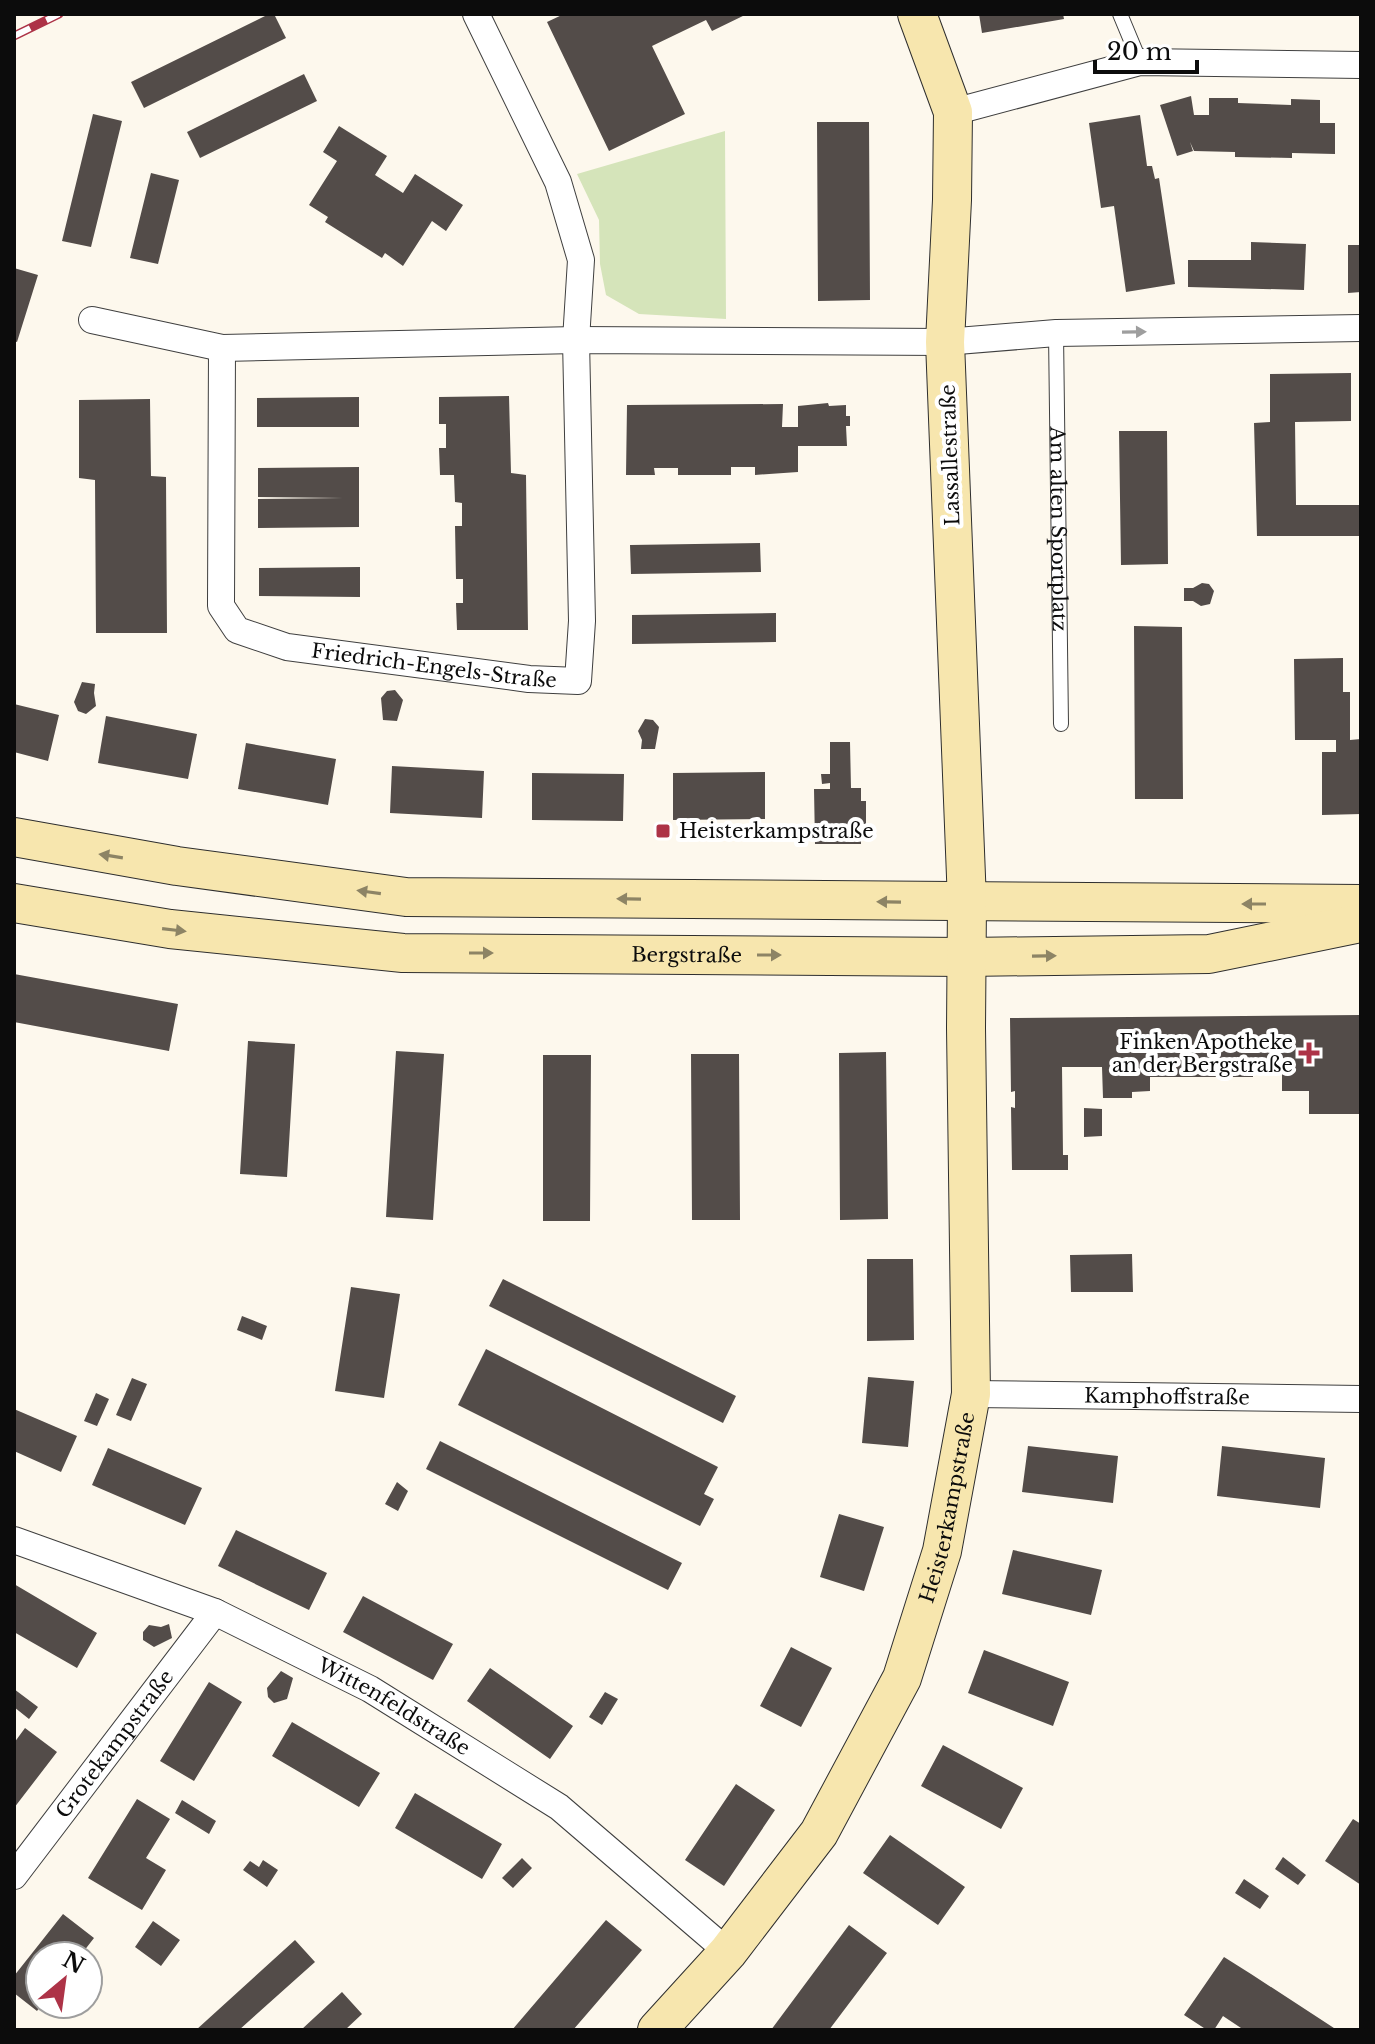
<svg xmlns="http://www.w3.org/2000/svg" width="1375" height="2044" viewBox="0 0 1375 2044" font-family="'Libre Baskerville',serif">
<rect width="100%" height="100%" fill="#fdf8ed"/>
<path fill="#d5e4ba" d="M725 131 726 319 639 314 606 295 600 264 599 220 577 174Z"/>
<path fill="#534c49" d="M269 14H274L286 38 144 108 131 82Z
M564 14H747L712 31 706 20 652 46 685 114 609 151 547 22Z
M979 14H1063L1064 19 982 33Z
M304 74 317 101 200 158 187 132Z
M1191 96 1194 115H1209V98H1238V103L1291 105V99L1320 100V123H1335V154L1292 153V158L1235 157V152L1194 151 1190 142 1193 151 1177 156 1160 105Z
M93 114 122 121 91 247 62 241Z
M1140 115 1147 166H1152L1155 179 1159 178 1175 284 1126 292 1114 206 1101 208 1089 123Z
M817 122H869L870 300 818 301Z
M339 126 387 156 375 175 403 193 415 174 463 205 446 231 432 221 403 266 385 253 382 258 325 222 328 217 309 205 337 161 323 152Z
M151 173 179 180 158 264 130 258Z
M1251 242 1306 244 1304 290 1188 287V260H1251Z
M1348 245H1361V292L1348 293Z
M14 268 38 275 17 342 14 341Z
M1351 373V421L1295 422 1296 505H1361V536H1257L1254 423 1270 422V374Z
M509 396 511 473 526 475 528 630H457L456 603H463V579H456L455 526H462V503L455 502 454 475H440L439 448H446V424H439V397Z
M359 397V427H257V398Z
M150 399 151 476 166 477 167 633H96L95 480 79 478V400Z
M828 403 829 406 846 405V416H850V426H846L847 446H798V472L755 475V467H731V475H678V468H654L655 475H626L627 405 783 404 782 427H798V406Z
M1119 431H1167L1168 564 1121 565Z
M359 467V527L258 528V499L343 498 258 497V468Z
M760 543 761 572 631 574 630 545Z
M360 567V597L259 596V568Z
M1202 583 1209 584 1214 591 1210 604 1201 606 1193 601H1184V588H1193Z
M776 613V642L632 644V615Z
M1134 626 1182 627 1183 799H1135Z
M1343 658V692H1350V740L1361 739V814L1322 815V752H1336V740H1295L1294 659Z
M82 682 95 684 94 693 96 706 86 714 78 711 74 702Z
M395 690 403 700 397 721 383 720 381 698 387 691Z
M14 704 59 715 48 761 14 752Z
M106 716 197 734 188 779 98 763Z
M645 719 653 720 659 727 655 749H641L642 740 638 731Z
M830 742H850L851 788H861V801H866V824H861V844H815L814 789H830V783L822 784 821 774H830Z
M246 743 336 759 328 805 238 789Z
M392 766 484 771 482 818 390 813Z
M765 772V819L673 820V773Z
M532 773 624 774 623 821 532 820Z
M14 974 178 1004 169 1051 14 1022Z
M1361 1015V1114H1309V1091H1282V1070H1253V1077H1150V1091L1132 1092V1098H1103L1102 1067H1062L1063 1155H1068V1170H1012L1011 1107 1015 1108V1091L1011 1092 1010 1018Z
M248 1041 295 1044 287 1177 240 1174Z
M396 1051 444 1054 433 1220 386 1217Z
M886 1052 888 1219 840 1220 839 1053Z
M691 1054H739L740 1220H692Z
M543 1055H591L590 1221H543Z
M1084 1108 1102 1109V1136L1084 1137Z
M1132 1254 1133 1292H1071L1070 1255Z
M867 1259H913L914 1340 867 1341Z
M503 1279 736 1396 723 1423 489 1306Z
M351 1287 400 1294 384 1398 335 1391Z
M242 1316 267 1326 262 1340 237 1330Z
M486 1349 718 1467 704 1494 714 1499 700 1526 458 1405Z
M868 1377 914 1381 908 1447 862 1443Z
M132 1378 147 1384 131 1421 116 1415Z
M96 1393 109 1399 97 1426 84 1421Z
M14 1409 77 1436 61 1472 14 1451Z
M440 1441 682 1563 668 1590 426 1469Z
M1028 1446 1118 1456 1113 1503 1022 1492Z
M1222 1446 1325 1458 1320 1508 1217 1496Z
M108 1448 202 1488 185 1525 92 1485Z
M397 1482 408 1491 398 1511 385 1504Z
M839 1514 884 1527 864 1591 820 1577Z
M236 1530 327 1573 309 1610 218 1566Z
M1013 1550 1102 1570 1091 1615 1002 1594Z
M14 1584 97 1633 77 1668 14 1632Z
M363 1596 453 1644 433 1680 343 1632Z
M169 1624 172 1638 154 1647 143 1640V1632L149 1625 161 1627Z
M791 1647 832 1668 801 1727 760 1706Z
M984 1650 1069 1682 1053 1726 968 1693Z
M490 1668 573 1726 550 1759 467 1701Z
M281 1671 293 1678 287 1699 274 1703 268 1697 267 1688Z
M209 1682 242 1702 194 1781 160 1761Z
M14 1689 38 1707 29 1719 14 1707Z
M605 1692 618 1699 602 1725 589 1717Z
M292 1722 380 1773 359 1807 272 1756Z
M25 1728 57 1752 14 1808V1743Z
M943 1745 1023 1788 1001 1829 921 1786Z
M736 1784 775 1810 724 1886 685 1860Z
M415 1793 502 1844 482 1879 395 1828Z
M137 1799 170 1819 146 1858 166 1870 142 1910 88 1878Z
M182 1800 216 1821 209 1834 175 1813Z
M1353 1819 1361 1824V1885L1325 1861Z
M890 1835 965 1887 938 1925 863 1873Z
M1283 1857 1306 1875 1298 1885 1275 1869Z
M522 1858 532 1868 513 1888 502 1878Z
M263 1860 278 1870 267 1887 243 1870 250 1861 259 1867Z
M1244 1879 1269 1896 1260 1909 1235 1893Z
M63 1914 94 1938 80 1956H40V2004H42L37 2011 14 1993V1976Z
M606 1920 642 1950 586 2015 573 2030H512Z
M153 1921 180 1940 161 1966 135 1947Z
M849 1925 887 1953 829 2030H771Z
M295 1940 315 1962 239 2030H196Z
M1224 1957 1251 1974 1337 2030H1244L1223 2016 1214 2030H1207L1184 2015Z
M342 1992 362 2014 345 2030H301Z"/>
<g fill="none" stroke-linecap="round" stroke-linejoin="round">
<g stroke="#3f3f3f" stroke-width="16">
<g id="lane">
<path d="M1120 14 1140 62"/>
<path id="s1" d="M1056 333 1061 724"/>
</g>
</g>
<g stroke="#3f3f3f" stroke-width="28">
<g id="street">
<path d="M953 112 1140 62 1361 65"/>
<path d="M92 320 222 348 576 340 945 342 1056 333 1361 328"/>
<path id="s2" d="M222 348 221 606 237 630 287 647 529 679 578 681 582 621 576 340 581 260 558 182 476 14"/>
<path id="s3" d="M971 1394 1361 1399"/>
<path id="s4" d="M14 1540 215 1612 370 1689 559 1807 728 1952"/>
<path id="s5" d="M14 1876 215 1612"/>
</g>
</g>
<g stroke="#2e2e2e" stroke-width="40">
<g id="secondary">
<path d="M14 837 177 866 406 897 1361 904"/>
<path id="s6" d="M14 903 170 929 403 953 966 957 1209 954 1361 923"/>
<path id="s7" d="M657 2030 728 1952 819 1833 902 1678 942 1551 971 1394 966 1028 967 902 945 342 952 200 953 112 917 14"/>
</g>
</g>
<use href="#lane" stroke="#fff" stroke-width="14"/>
<use href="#street" stroke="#fff" stroke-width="26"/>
<use href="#secondary" stroke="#f7e6ae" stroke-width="38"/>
<g stroke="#ad3347" stroke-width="9">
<path id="rail" d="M14 36 59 14"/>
</g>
<use href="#rail" stroke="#fff" stroke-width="6" stroke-dasharray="18" stroke-linecap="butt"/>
</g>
<defs><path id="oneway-solid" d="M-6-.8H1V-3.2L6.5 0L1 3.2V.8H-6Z" transform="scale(2)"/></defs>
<use fill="#9e9e9e" href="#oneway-solid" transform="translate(1134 332) rotate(-1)"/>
<g fill="#8d8465">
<use href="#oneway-solid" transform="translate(111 856) rotate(-171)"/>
<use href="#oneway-solid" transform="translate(369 892) rotate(-172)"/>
<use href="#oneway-solid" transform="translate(629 899) rotate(-179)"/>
<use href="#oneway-solid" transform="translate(889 902) rotate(-179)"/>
<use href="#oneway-solid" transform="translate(1254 904) rotate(-180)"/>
<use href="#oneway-solid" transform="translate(174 930) rotate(7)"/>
<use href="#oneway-solid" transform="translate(481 953)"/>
<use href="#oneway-solid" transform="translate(769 955)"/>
<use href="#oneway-solid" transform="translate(1044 956) rotate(-1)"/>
</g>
<g fill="#ad3347" stroke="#fff" stroke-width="3">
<rect x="655" y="823" width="16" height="16" rx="4"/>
<path d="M1305 1041h8v8h8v8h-8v8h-8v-8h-8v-8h8z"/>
</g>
<g text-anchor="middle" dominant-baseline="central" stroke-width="8" stroke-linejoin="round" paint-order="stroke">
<g font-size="20" fill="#0c0c0c" stroke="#fff">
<text transform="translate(950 455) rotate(-92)">Lassallestraße</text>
<text stroke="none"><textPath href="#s1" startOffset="196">Am alten Sportplatz</textPath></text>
<text stroke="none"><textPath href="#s2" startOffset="488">Friedrich-Engels-Straße</textPath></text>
<text stroke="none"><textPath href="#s6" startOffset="676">Bergstraße</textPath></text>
<text stroke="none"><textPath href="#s3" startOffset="196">Kamphoffstraße</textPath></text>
<text stroke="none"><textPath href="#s7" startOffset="608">Heisterkampstraße</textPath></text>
<text stroke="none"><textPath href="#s4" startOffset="416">Wittenfeldstraße</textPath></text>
<text stroke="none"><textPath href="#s5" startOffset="166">Grotekampstraße</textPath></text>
</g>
<g font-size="20" fill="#0c0c0c" stroke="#fff" text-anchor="start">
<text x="679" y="831">Heisterkampstraße</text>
<text x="1293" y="1042" text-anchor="end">Finken Apotheke<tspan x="1293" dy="23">an der Bergstraße</tspan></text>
</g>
</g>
<rect width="1375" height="2044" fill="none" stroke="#0c0c0c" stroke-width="32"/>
<g transform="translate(64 1980) rotate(29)"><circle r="38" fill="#ffffff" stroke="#9e9e9e" stroke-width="2"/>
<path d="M0-6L14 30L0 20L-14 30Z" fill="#ad3347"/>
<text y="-12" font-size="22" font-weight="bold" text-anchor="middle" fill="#0c0c0c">N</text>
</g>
<path d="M1095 60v12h102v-12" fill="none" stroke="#0c0c0c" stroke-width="4"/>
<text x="1107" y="60" font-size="24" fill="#0c0c0c" stroke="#ffffff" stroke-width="6" paint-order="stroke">20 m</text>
</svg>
